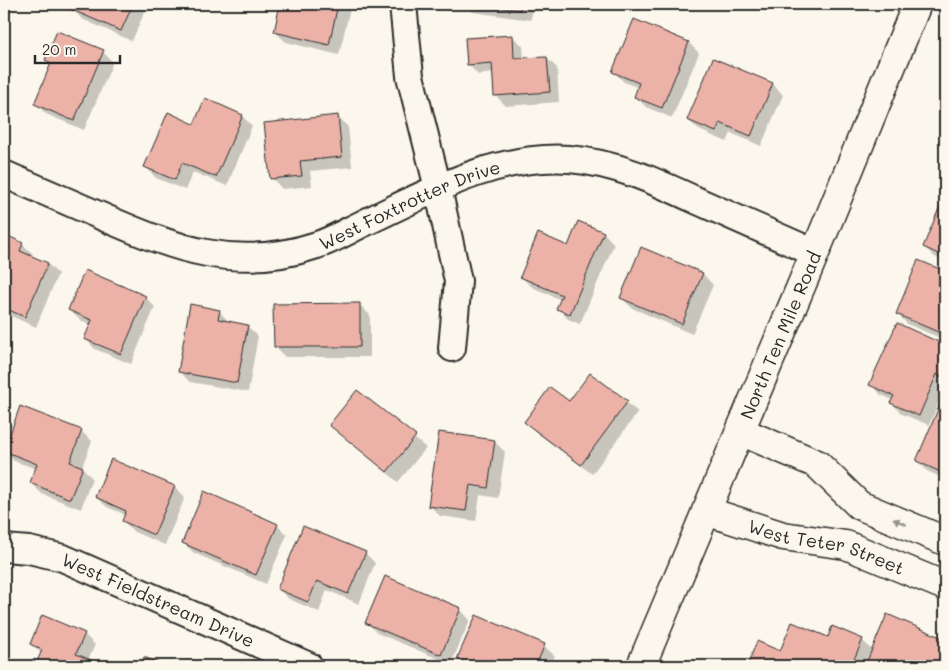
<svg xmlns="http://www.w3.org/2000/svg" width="949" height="670" viewBox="0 0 949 670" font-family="Mali,sans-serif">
<rect width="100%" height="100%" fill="#fbf7ec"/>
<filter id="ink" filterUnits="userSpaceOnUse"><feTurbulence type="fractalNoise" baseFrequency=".02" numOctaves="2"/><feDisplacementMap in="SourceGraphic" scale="10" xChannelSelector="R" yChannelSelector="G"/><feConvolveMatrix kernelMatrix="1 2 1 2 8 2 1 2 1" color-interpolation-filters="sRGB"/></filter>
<g filter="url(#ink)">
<path fill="#0003" d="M74 4H148L132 41 82 19 72 9Z
M282 4H351L339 55 286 42 275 32Z
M465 4H533L531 20 473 12Z
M512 36 523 46 524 59 547 58 557 68 559 102 506 106 495 95 494 73 478 75 468 64Z
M689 43 699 53 672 118 646 107 635 96 639 88 624 82 614 72Z
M103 52 113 62 84 130 46 114 36 104 52 65 46 60Z
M714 59 773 84 783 95 761 146 731 133 727 142 699 130 688 120Z
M242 116 252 126 227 186 193 172 185 190 156 178 146 167 195 125Z
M337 116 348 127 352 167 310 171 312 186 282 189 272 178Z
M945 197V262L935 257 924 247Z
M579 223 604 233 614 244 580 324 568 319 558 308 561 300 532 287 521 277 568 248Z
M4 236 22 244 33 254 32 257 48 264 58 274 36 327 4 313Z
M642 249 703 274 713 285 692 334 632 308 621 297Z
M919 262 945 273V340L907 324 897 313Z
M145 297 155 307 131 364 95 349 85 338 91 325 80 320 69 310Z
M360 305 370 315V357H285L275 347Z
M219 311 229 322 247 326 258 336 248 392 190 382 179 371Z
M897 325 945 346V389L929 425 902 414 892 403 893 400 881 395 871 384Z
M591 375 638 412 592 474 536 432 525 422 570 403Z
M358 391 426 448 398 482 330 425Z
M943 402 945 403V479L927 471 917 460Z
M21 407 81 431 92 441 82 467 92 478 81 509 42 494 31 483 37 469 14 461 4 450Z
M494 441 505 452 498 498 480 495 476 521 440 516 430 506Z
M112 460 175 487 185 497 165 545 134 532 123 521 126 515 107 507 96 497Z
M277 525 287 535 266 584 194 553 183 542Z
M365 553 375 563 359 604 327 590 319 612 289 599 278 589Z
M460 609 470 620 451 664 377 633 367 622Z
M477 616 544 646 555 656 550 666H466L459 658Z
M888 616 945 640V666H748L758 643 780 653 828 638 862 640 873 651Z
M84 634 95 645 88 660 102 666H36L42 654 31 644Z"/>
<path fill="#ecb2a8" stroke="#2b2b2b" d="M73 4H133L121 31 70 9Z
M280 4H338L329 45 274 32Z
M473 4H521L520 10Z
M634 19 689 42 662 108 634 97 639 83 612 72Z
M57 31 104 50 74 121 34 104 51 63 45 60Z
M513 35 514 58 547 57 550 92 494 96 492 63 467 65 465 38Z
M713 58 773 83 751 136 720 123 716 132 687 120Z
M205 98 243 115 216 177 182 163 175 180 144 167 168 112 194 124Z
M338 115 342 157 300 161 302 176 270 179 264 123Z
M945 194V257L923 247Z
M578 221 604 232 570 314 556 309 562 295 520 277 538 233 568 246Z
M4 234 23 243 20 251 48 263 25 317 4 308Z
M641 247 703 273 682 324 620 298Z
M918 260 945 271V335L896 314Z
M85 270 146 296 121 354 84 339 92 320 68 310Z
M360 303V347H274L273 304Z
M190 304 220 310 218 319 248 325 237 383 178 372Z
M897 323 945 345V374L944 378 937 374 919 416 890 403 894 396 869 385Z
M590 373 628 401 581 465 524 422 550 387 569 401Z
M357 390 416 436 387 472 329 425Z
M942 400 945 402V474L916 461Z
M20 406 82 430 70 462 83 467 70 499 30 483 37 464 4 451Z
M439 432 495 440 488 488 470 485 466 511 428 506Z
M111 459 175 486 154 535 122 521 126 511 95 497Z
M204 491 278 524 256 575 182 543Z
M303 526 366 552 348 594 317 581 308 602 277 589Z
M385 576 461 608 441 655 365 623Z
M887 614 945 639V666H865Z
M42 615 85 633 76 654 106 666H35L42 650 30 644Z
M476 615 545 644 536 666H474L457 659Z
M792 622 828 637 832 626 863 639 851 666H747L757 641 780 651Z
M144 657 166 666H140Z"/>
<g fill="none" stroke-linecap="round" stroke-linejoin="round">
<g stroke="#2b2b2b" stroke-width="30">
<g id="minor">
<path d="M403 4 410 76 438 188 458 281 452 348"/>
<path id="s1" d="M4 174C37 188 70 203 103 217 176 249 237 272 317 245 333 240 349 230 364 223 428 193 495 154 569 159 617 163 657 182 700 202 739 219 777 236 815 253"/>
<path id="s2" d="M4 548 29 550 63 558 309 666"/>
</g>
</g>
<g stroke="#2b2b2b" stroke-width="31">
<g id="tertiary">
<path d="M740 431 817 464 859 505 945 541"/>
<path id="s3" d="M706 511 783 536 846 545 945 586"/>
</g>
</g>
<g stroke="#2b2b2b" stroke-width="31">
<g id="primary">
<path id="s4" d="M641 666 815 253 917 4"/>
</g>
</g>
<use href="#minor" stroke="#fbf7ec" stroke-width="26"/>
<use href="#tertiary" stroke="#fbf7ec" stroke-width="28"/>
<use href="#primary" stroke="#fbf7ec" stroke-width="28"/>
</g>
<defs><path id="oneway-solid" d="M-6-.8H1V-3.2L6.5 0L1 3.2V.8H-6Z" transform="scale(1.25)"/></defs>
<use fill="#93918c" href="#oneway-solid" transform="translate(900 522) rotate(-157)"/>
</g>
<g text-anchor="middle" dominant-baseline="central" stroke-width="5" stroke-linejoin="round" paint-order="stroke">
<g font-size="18" fill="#2b2b2b" stroke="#fbf7ec">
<text stroke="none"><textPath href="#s1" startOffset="431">West Foxtrotter Drive</textPath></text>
<text stroke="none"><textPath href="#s4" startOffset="359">North Ten Mile Road</textPath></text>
<text stroke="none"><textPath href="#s3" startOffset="126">West Teter Street</textPath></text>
<text stroke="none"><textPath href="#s2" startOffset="164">West Fieldstream Drive</textPath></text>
</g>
</g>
<rect width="949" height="670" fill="none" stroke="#fbf7ec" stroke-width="20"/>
<rect x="10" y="10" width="929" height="650" fill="none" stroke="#2b2b2b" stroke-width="2" filter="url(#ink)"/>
<path d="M35 55v8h85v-8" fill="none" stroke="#2b2b2b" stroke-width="2.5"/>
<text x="42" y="55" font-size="15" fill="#2b2b2b" stroke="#fbf7ec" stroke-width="4" paint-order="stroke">20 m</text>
</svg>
